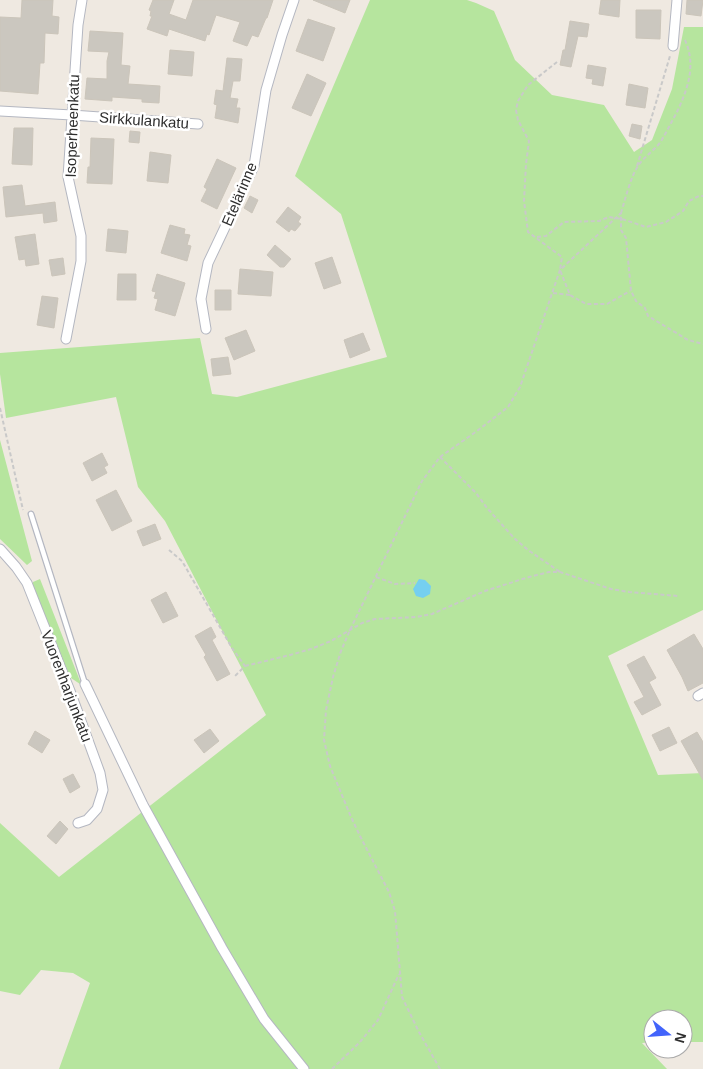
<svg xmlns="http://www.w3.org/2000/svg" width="703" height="1069" viewBox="0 0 703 1069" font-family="Arial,sans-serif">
<rect width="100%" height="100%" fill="#efe9e1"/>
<path fill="#b6e59e" d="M370 0H467L476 3 494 11 515 60 552 95 604 105 634 152 652 140 672 89 684 27H703V610L608 656 658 775 703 773V1042H683V1019H653V1042L642 1043 667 1069H59L90 983 73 973 41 970 20 995 0 991V823L59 877 266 715 165 521 138 487 116 397 6 418 0 374V353L200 338 212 394 237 397 387 357 341 214 295 176Z
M0 440 32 561 27 565 0 539Z
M40 579 80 681V684L71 678 59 653 33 590V582Z"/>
<path fill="#75cff0" d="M419 579 425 580 431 586 430 594 423 598 416 596 413 589Z"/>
<path fill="#cbc7bf" stroke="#cbc5ba" d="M22 0H53L52 16 59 17 58 34 45 33 44 63H40L38 94 0 91V17L21 18Z
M153 0H174L169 14 186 20 193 0H273L267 18H266L258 37 252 35 247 46 233 41 240 22 216 15 209 35 207 34 205 41 169 29 167 36 147 29 152 16H150L151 11 149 10Z
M313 0H350L345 13Z
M601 0H620L619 17 599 14Z
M687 0H703L701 16 686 14Z
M636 10H661L660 39 636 38Z
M308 19 335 28 323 61 296 51Z
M570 21 589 24 587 37 578 36 571 67 560 65 563 50H565Z
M90 31 123 33 121 65 130 66 128 84 160 86 159 103 142 102V99L112 97V101L85 99 87 78 107 79V61L109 52 88 51Z
M170 50 194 52 192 76 168 74Z
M227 58 242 59 240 81H233L230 98 238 99 236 108H240L238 123 215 118 217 105 214 104 216 90 223 91Z
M588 65 606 68 603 86 592 84 593 79 586 78Z
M307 74 326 83 311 116 292 108Z
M629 84 648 88 645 108 626 105Z
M632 124 642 126 640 139 629 136Z
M14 128H33L32 165 12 164Z
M130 131 140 132 139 143 129 142Z
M91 138 114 139 112 184 87 183 88 167H90Z
M150 152 171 155 168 183 147 181Z
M217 159 236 168 217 209 201 201 207 189 204 187Z
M22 185 25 206 55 202 57 221 44 223 43 213 6 217 3 187Z
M250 196 258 200 252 213 244 208Z
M288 207 301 217 298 222 301 224 295 231 291 229 289 232 276 222Z
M170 225 185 229 184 234 190 235 187 245 191 246 187 261 161 253Z
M108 229 128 231 126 253 106 251Z
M35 234 39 264 26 266 25 259 19 260 15 237Z
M275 245 291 259 284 267H280L267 255Z
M332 257 341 283 324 289 315 263Z
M63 258 65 274 52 276 49 260Z
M240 269 273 272 271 296 238 294Z
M118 274H136V300H117Z
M157 274 185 283 175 316 155 310 158 299 154 298 156 292 152 291Z
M215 290H231V310H215Z
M42 296 58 298 54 328 37 325Z
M246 330 255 351 234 360 225 338Z
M363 333 370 350 350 358 344 340Z
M228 357 231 374 213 376 211 359Z
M102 453 108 465 104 467 107 473 92 481 83 463Z
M116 490 132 521 112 531 96 500Z
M155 524 161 539 143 546 137 531Z
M166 592 178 616 163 623 151 600Z
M211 627 216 637 212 640 230 674 217 681 204 657 206 655 195 636Z
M694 634 703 649V683L688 691 682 677 667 650Z
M644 656 656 678 649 682 661 705 642 715 634 702 644 697 627 665Z
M669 727 677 743 660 751 652 735Z
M210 729 219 741 204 753 194 740Z
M35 731 50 740 42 753 28 744Z
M697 732 703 742V780L681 741Z
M73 774 80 787 70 793 63 779Z
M60 821 68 829 56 844 47 836Z"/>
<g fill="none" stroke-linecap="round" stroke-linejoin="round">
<g stroke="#b4b7c1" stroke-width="7">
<path id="service" d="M31 514 85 684"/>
</g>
<g stroke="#b4b7c1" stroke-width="11">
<path id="minor" d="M673 46 677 0
M0 111 72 115 198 124
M206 329 201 299 208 263 254 166 266 90 282 35 294 0
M66 339 81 261V236L68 177 78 25 82 0
M0 549 16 567 27 583 70 691 100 773 103 790 97 809 87 820 78 823
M85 684 143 805 222 948 264 1019 304 1069
M698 696 703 693"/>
</g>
<path stroke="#c9c9c9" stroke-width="2" stroke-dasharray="4 2.5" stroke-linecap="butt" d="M557 62 528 85 518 101 516 110 518 120 529 141 526 164 524 201 528 232 562 257 560 270 570 295 586 304H607L630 291
M637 166 670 56
M621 213C625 200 631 176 638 166 643 158 652 152 659 144 666 134 670 124 676 114 688 89 697 64 684 38
M537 237 546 236 564 222 599 221 609 217 622 219 646 227 666 222 683 211 689 201 699 196H703
M553 293 570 295
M0 408 23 510
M440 457 476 493 487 508 514 538 528 550 560 572
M169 550 182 561 232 648 245 666 235 676
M376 577 395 584 415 583
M245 666 290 655 311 649 331 641 362 623 375 619 417 617 432 614 485 591 529 577 549 572H560L611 589 629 592 678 596
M332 1069 360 1042 378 1020 399 974
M440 1069 419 1032 402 997 395 911 389 892 362 840 351 817 330 766 324 740 326 710 333 677 341 651 350 630 422 481 440 457 477 431 508 407 520 387 560 270 621 213V230L626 238 631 291 636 301 645 308 648 316 688 340 703 344"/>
<use href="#service" stroke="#fff" stroke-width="4.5"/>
<use href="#minor" stroke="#fff" stroke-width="9"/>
</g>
<g text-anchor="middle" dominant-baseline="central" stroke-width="5" stroke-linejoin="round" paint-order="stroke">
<g font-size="15" fill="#2e2e2e" stroke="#fff">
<text transform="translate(144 120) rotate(4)">Sirkkulankatu</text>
<text transform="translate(72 126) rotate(-88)">Isoperheenkatu</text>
<text transform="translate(239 194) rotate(-67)">Etelärinne</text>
<text transform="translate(67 686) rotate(69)">Vuorenharjunkatu</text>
</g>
</g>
<g transform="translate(668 1034) rotate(107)"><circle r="24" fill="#ffffff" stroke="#ababab"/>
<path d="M0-4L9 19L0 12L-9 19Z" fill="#4264fb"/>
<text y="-8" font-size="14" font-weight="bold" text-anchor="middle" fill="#2e2e2e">N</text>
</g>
</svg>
